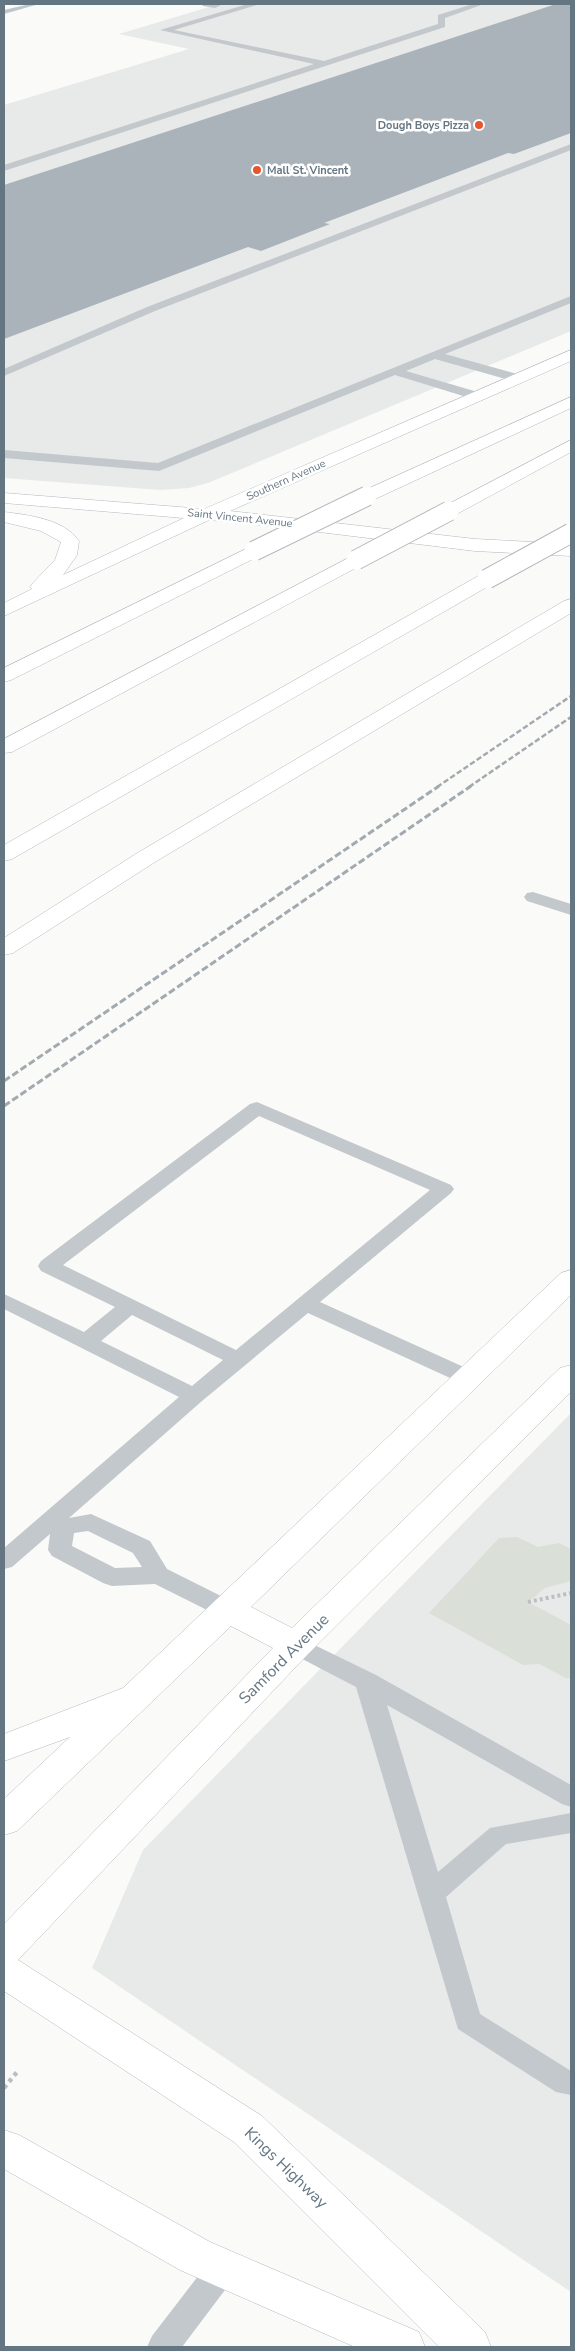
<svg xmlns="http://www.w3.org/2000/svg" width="575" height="2351" viewBox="0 0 575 2351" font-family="'Nunito Sans',sans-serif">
<rect width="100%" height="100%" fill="#fafaf8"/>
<path fill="#e8e9e9" d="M219 4H571V331L208 483 189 488 160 490 4 478V105L189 49 119 34Z
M571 1413V2292L92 1968 143 1850Z"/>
<path fill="#dadfd7" d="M517 1537 538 1547 559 1543 571 1549V1581L545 1588 528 1602 571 1625V1678H566L539 1664 523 1665 429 1613 499 1538Z"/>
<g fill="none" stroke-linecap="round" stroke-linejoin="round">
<path fill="#bbc7cb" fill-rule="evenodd" d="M30 4H39L4 14V10Z"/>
</g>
<path fill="#aab3b9" d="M556 4H571V133L514 154 508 153 324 223 330 224 261 251 248 247 4 339V185Z"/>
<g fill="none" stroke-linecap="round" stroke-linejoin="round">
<g stroke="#b3babf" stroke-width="1">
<path id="secondary" d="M571 350V361L230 511 475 539 571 544V556L475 551 270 526 209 520 4 616V603L32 589 30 587 33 583 55 560 61 542 41 531 4 522V512C28 515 64 519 79 541L77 555 63 575 184 518 4 503V493L204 509Z
M571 1270V1295L251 1607 292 1628 560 1368 571 1365V1392L308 1654 18 1960 262 2116 485 2332 491 2347H439L234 2142 4 1991V1924L273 1648 231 1626 17 1831 4 1835V1799L70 1737 4 1761V1734L123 1688 561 1273Z
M4 2130 19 2135 210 2242 419 2332 425 2347H355L180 2270 4 2169Z"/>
</g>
<g stroke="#b4b9bd" stroke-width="1">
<path id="highway" d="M571 397V408L373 500H361L358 496 361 492Z
M571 440V452L455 515H443L440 511 443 507Z
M254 545 261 547 263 551 261 555 11 680 4 682V668Z
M356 554 363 556 365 560 363 564 12 752 4 753V739Z
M487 573 494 575 497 579 494 583 12 859 4 861V845L480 575Z
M571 599V613L155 862 13 953 4 955V938L139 852 564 601Z"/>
</g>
<path stroke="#bbbfc2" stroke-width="4" stroke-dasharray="3 3" stroke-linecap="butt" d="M528 1602 571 1593"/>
<path stroke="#bbbfc2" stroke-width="4.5" stroke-dasharray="4 4" stroke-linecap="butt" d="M4 2088 17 2072"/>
<path fill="#c3c8cc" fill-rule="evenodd" d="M248 4H260L174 30 324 61 438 24V15L473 4H484L445 18V27L4 171V165L314 64 160 30Z
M571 144V150L155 311 4 376V369L147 307Z
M571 296V303L445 354 521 375V381H513L435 359 406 371 481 393 483 396 481 399H473L395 375 159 471 4 458V450L158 463Z
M533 892 571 904V915L527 901 524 897 527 893Z
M257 1102 451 1185 454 1189 451 1193 320 1302 477 1373 480 1378 477 1383 469 1385 461 1383 308 1313 202 1401 69 1518 91 1514 150 1541 167 1569 237 1604 240 1610 237 1616 228 1619 219 1616 155 1584 112 1586 103 1583 52 1556 48 1550 50 1534 12 1567 4 1569V1548L179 1397 4 1309V1294L84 1332 115 1307 41 1271 38 1266 41 1261 250 1104ZM259 1116 430 1190 236 1350 63 1265ZM132 1315 223 1360 192 1386 101 1341ZM88 1531 133 1553 142 1567 115 1568 72 1546 74 1533Z
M296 1636 376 1675 571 1785V1807L562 1804 387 1705 438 1872 490 1828 571 1813V1833L506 1844 446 1897 480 2014 571 2071V2095L556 2092 458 2029 356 1687 287 1651 284 1645 287 1639Z
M223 2254 234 2258 239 2268 234 2278 182 2347H147L152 2336 212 2258Z"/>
<path fill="#c3c8cc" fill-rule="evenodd" d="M201 4H220L221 5 215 8 203 6Z"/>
<use href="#secondary" fill="#fff" fill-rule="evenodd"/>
<use href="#highway" fill="#fff" fill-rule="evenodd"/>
<path stroke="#a2aab0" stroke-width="2.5" stroke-dasharray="5.5 2.5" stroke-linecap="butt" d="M437 787 571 696
M469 787 571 717"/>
<path stroke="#a2aab0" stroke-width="3" stroke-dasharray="7 3" stroke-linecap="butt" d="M4 1081 439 786
M4 1106 471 786"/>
<g stroke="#b4b9bd" stroke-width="21" stroke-linecap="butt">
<path id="highway-bridge" d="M254 551 367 496
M356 560 449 511
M487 579 571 533"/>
</g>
<use href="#highway-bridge" stroke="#fff" stroke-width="19"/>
</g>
<g fill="#e4572e" stroke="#fff" stroke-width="2">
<circle cx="479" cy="125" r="5"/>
<circle cx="257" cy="170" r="5"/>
</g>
<g text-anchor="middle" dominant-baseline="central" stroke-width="5" stroke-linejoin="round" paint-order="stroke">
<g font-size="11" font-weight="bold" fill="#657683" stroke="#fff" text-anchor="end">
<text x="469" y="125">Dough Boys Pizza</text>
<text x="267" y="170" text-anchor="start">Mall St. Vincent</text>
</g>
<g font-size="11" fill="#657683" stroke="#fff">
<text transform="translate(286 480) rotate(-24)">Southern Avenue</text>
<text transform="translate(240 518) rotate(6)">Saint Vincent Avenue</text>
</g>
<g font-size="16" fill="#657683" stroke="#fff">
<text transform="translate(284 1659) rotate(-45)">Samford Avenue</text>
<text transform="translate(286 2168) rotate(44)">Kings Highway</text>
</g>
</g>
<rect width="575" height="2351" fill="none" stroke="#657683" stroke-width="10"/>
</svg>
